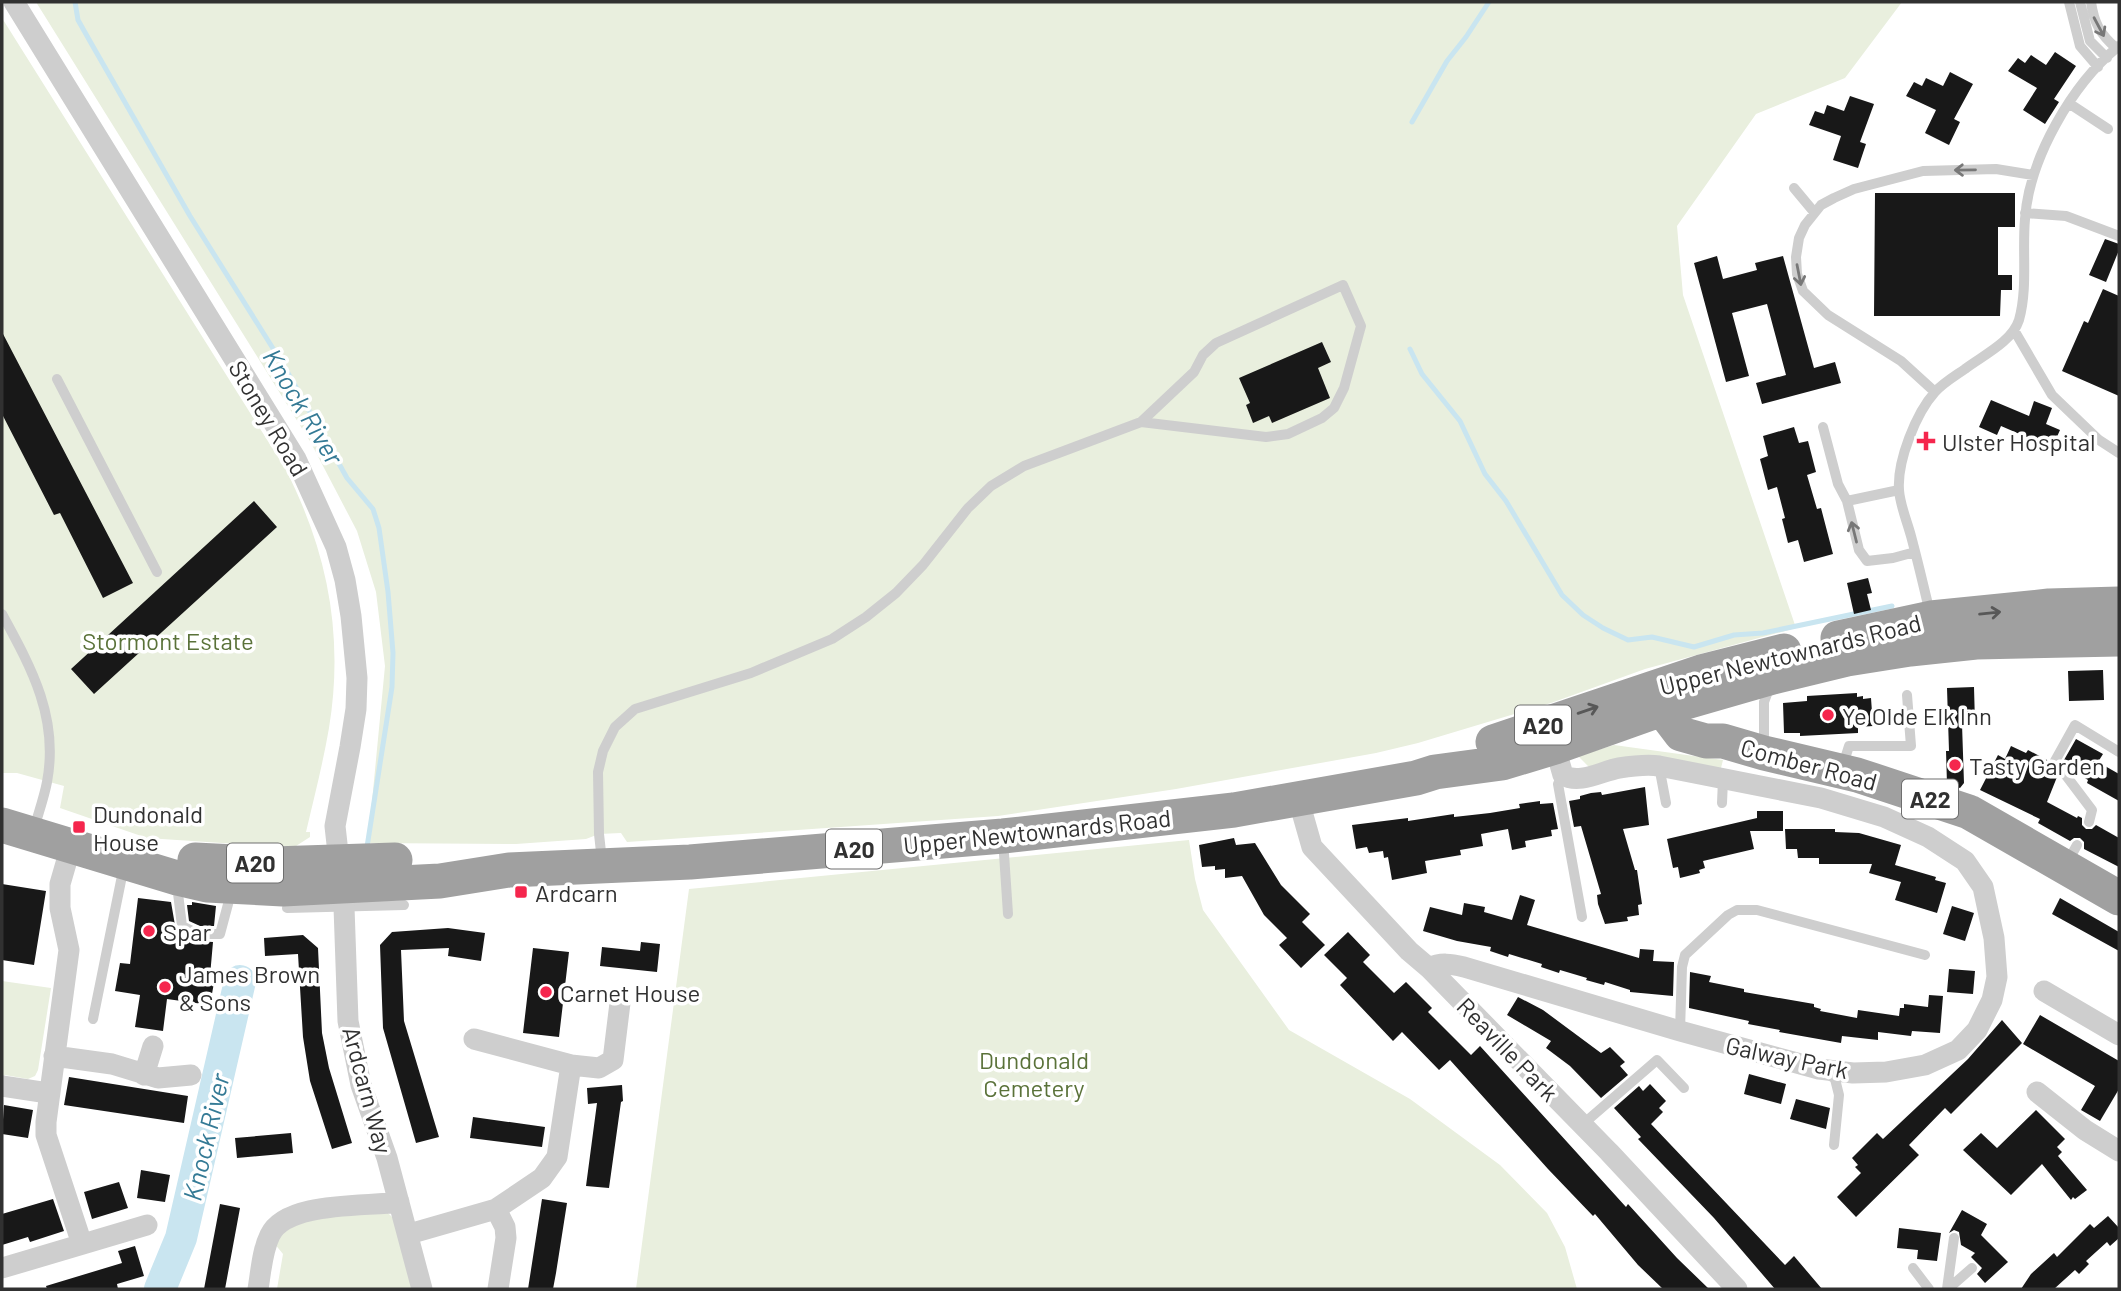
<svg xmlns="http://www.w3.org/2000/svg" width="2121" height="1291" viewBox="0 0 2121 1291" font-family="Barlow,sans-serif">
<rect width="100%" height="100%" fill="#fff"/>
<path fill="#e9efde" d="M36 2H1902L1845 78 1756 114 1677 226 1683 295 1796 628 1645 669 1551 703 1418 743 1376 753 1176 789 998 816 627 842 621 833 599 834 586 839 516 844 368 843 385 666 376 592 357 531 311 443Z
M2 18 286 470C328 553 344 636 329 728 323 763 314 798 306 832H310V837L296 846H269L147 838 60 808 64 786 17 773H2Z
M1614 745 1723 760 1721 768H1590L1578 756Z
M1189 840 1195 879 1203 910 1289 1030 1410 1099 1500 1165 1547 1213 1565 1247 1577 1289H636L689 889Z
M2 981 51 988 38 1070 35 1076 28 1079 5 1075 2 1079Z
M388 1213 397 1222 414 1289H277L283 1254 274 1243 297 1218Z"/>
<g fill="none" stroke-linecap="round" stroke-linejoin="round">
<path stroke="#c9e5f0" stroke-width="5" d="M75 2 78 20 91 43 190 216 284 366 347 478 373 509 379 528 388 592 393 653 392 687 367 847
M1412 122 1447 61 1466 37 1489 2
M1410 349 1422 374 1460 421 1485 474 1506 501 1562 595 1583 615 1603 628 1628 640 1652 637 1694 647 1734 635 1763 633 1892 606"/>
<path stroke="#c9e5f0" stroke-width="32" d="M160 1289 181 1238 240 981"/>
</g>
<path fill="#181818" d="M2055 52 2076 66 2054 99 2059 102 2045 124 2023 110 2037 88 2008 71 2018 58 2025 63 2031 55 2046 65Z
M1950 72 1973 84 1954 119 1960 122 1949 145 1925 133 1936 110 1906 96 1914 82 1922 86 1926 78 1943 86Z
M1850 96 1874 104 1860 142 1866 144 1858 168 1833 160 1841 136 1809 125 1815 111 1824 114 1827 105 1844 111Z
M1875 193H2015V227H1998V275H2012V290H2001L2000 316H1874Z
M2105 239 2119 244V250L2106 282 2089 275Z
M1717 256 1723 279 1757 270 1755 263 1783 256 1814 368 1835 362 1841 383 1762 404 1756 383 1786 375 1767 304 1732 313 1749 376 1726 382 1694 263Z
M2103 289 2119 296V396L2062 371 2084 321 2088 323Z
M2 332 133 583 103 598 60 513 54 515 2 414Z
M1322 342 1331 362 1318 368 1330 398 1272 423 1269 416 1253 423 1246 405 1250 403 1239 378Z
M1991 400 2029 416 2034 401 2052 408 2046 424 2060 430 2052 448 2001 426 1997 435 1979 427Z
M1794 427 1799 443 1808 441 1816 472 1807 475 1817 509 1821 508 1833 554 1804 562 1798 540 1788 543 1782 519 1785 518 1777 487 1768 490 1760 459 1768 456 1763 436Z
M254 501 277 527 94 694 71 669Z
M1868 578 1872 593 1867 594 1871 610 1854 614 1847 583Z
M2103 670 2104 700 2069 701 2068 671Z
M1974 687 1975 723 1962 724 1964 783 1960 788 1947 784 1946 751H1949L1947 688Z
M1857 693V697L1863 696V699L1871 698 1873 726 1858 727V733L1800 736V733H1784L1783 703 1807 701V696Z
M2076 739 2103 754 2098 762 2119 774V801L2087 783 2088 780 2072 770 2064 760Z
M2011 746 2026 753 2028 750 2047 760 2049 766 2057 777 2047 802 2077 818 2078 816 2082 818V825L2086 829H2092L2096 825 2119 838V867L2084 849V842L2080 838H2074L2070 841 2038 823 2040 819 1980 790 1998 755 2005 759Z
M1645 787 1649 825 1623 829 1635 870H1637L1642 904 1638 905 1639 915 1627 917 1628 921 1605 924 1598 904 1597 895 1601 894 1581 826 1574 827 1569 801 1580 799V796L1591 793 1601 792 1602 795Z
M1540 801V804L1553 803 1558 829 1551 830 1552 836 1525 841 1526 847 1512 850 1508 829 1481 834 1483 846 1460 850 1461 855 1425 861 1427 873 1392 880 1388 857 1384 858 1383 851 1369 853 1367 847 1356 849 1352 825 1408 818V821L1454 814V817L1490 813 1520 808 1519 804Z
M1757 811H1783V831H1750L1754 849 1703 861 1705 868 1699 870 1700 873 1680 878 1678 867 1673 868 1667 839 1757 818Z
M1785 829H1835V832L1859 833 1901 845 1895 865 1936 877 1935 880 1946 883 1937 913 1895 900 1901 882 1869 873 1872 864H1819V858H1798L1797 849H1786Z
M1234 838 1236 845 1255 843 1281 885 1310 914 1302 922 1325 945 1301 968 1279 945 1287 938 1264 915 1242 876 1225 878V869L1215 870V866L1202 867 1199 845Z
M2 884 46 891 34 965 2 960Z
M1520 895 1535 900 1527 925 1639 958 1640 949 1654 950 1653 961 1674 962 1673 996 1630 992V990L1605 982 1604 985 1586 980 1587 978 1560 970 1559 973 1541 967 1542 964 1509 954 1508 957 1490 951 1491 947 1457 941 1423 931 1430 907 1462 915 1464 903 1485 907 1484 912 1512 920Z
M138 898 171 902 176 931 195 941 213 942 210 976 215 977 210 1005 167 999 163 1031 135 1027 140 995 115 991 120 963 130 964Z
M2060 898 2119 932V951L2052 914Z
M192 902 216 906 214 926H200L189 921 187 905H192Z
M1952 906 1974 913 1965 941 1943 934Z
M448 928 485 933 481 961 448 956 449 948 401 950 404 1021 439 1137 416 1143 383 1028 380 945 392 932Z
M1348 932 1370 955 1363 962 1394 993 1406 982 1432 1008 1428 1012 1471 1055 1480 1046 1626 1207 1628 1204 1677 1258 1709 1289H1663L1638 1265 1595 1214 1593 1216 1548 1169 1450 1060 1439 1070 1402 1032 1393 1041 1340 985 1347 978 1324 955Z
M303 935 318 948 322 1033 329 1068 352 1143 332 1149 310 1081 303 1037 298 954 265 956 264 938Z
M641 942 660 944 657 972 600 966 602 947 640 951Z
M533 948 569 952 559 1037 523 1033Z
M1949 969 1975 971 1973 994 1947 992Z
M1690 972 1711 976 1709 982 1744 989V992L1814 1004V1007L1821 1009 1820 1011 1857 1018 1858 1010 1899 1016 1900 1008H1904V1004L1928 1007 1929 995 1943 996 1940 1033 1912 1031 1911 1036 1878 1032V1040L1842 1036 1841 1043 1779 1032 1780 1030 1748 1024 1749 1021 1689 1008Z
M1518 997 1543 1010 1601 1053 1610 1047 1625 1062 1620 1066 1628 1075 1601 1098 1570 1066 1546 1048 1551 1041 1507 1015Z
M2040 1015 2119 1061V1089L2100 1121 2081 1110 2095 1086 2023 1044Z
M2002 1020 2022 1043 1951 1114 1945 1108 1909 1145 1919 1155 1856 1217 1837 1197 1861 1173 1855 1167 1858 1165 1852 1158 1877 1133 1883 1139 1968 1059Z
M1749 1074 1786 1084 1781 1104 1744 1094Z
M69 1077 188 1096 184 1123 64 1105Z
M1650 1084 1666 1101 1659 1108 1663 1112 1651 1124 1785 1265 1794 1256 1822 1289H1775L1714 1218 1638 1139 1641 1137 1614 1108 1639 1086 1643 1091Z
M622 1085 623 1101 621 1102 609 1188 586 1186 597 1103 588 1104 587 1088Z
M1796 1099 1830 1108 1826 1129 1790 1119Z
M4 1105 33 1110 28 1138 2 1134Z
M2036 1110 2065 1139 2057 1147 2062 1152 2058 1156 2087 1190 2075 1199 2073 1197 2071 1200 2042 1164 2011 1195 1963 1150 1981 1133 1997 1148Z
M473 1117 545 1127 542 1147 470 1138Z
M291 1133 293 1153 237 1158 235 1138Z
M141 1170 170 1175 165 1202 137 1198Z
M119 1182 128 1208 92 1219 84 1192Z
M53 1199 64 1231 30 1242 28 1237 2 1245V1214Z
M542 1199 567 1203 556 1273 553 1289H528Z
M220 1204 240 1208 225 1289H204Z
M1962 1210 1987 1224 1981 1235 2008 1262 1985 1283 1977 1274 1982 1268 1971 1257 1975 1253 1961 1245 1959 1232 1954 1230 1949 1233Z
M2108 1216 2119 1228V1238L2110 1246 2107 1242 2086 1261 2089 1264 2079 1274 2075 1270 2054 1289H2021L2031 1274 2054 1253 2057 1257 2090 1224 2094 1228Z
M1899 1228 1941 1233 1937 1261 1917 1259 1918 1250 1897 1248Z
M135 1246 144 1276 117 1284 118 1289H47L46 1286 122 1263 118 1251Z"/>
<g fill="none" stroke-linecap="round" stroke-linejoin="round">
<path stroke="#cecece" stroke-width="10" d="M2069 2 2080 46 2098 67
M2080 2 2090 41 2107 58
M2091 2C2094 23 2100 34 2116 48
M2070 104 2108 129
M1794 188 1814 212
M2025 213 2066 216 2119 236
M2014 330 2052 395 2099 440 2119 453
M57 379 157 572
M1935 392 1901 361 1828 315 1803 291 1797 274 1796 257 1799 238 1805 225 1821 205 1834 198 1854 189 1923 171 1996 169 2033 175
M1823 427 1838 484 1847 501 1899 490
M1847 501 1859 550 1867 561 1893 558 1915 552
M1930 613C1924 588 1918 562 1911 536 1907 521 1900 505 1899 490 1897 461 1916 413 1935 392 1943 383 1955 376 1965 369 1982 356 2012 342 2019 320 2028 288 2022 252 2025 219 2029 159 2072 84 2119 46
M2 614C32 669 59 718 47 782 44 798 38 814 34 829
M1764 749V702L1770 686
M1659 766 1666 803
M1842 768 1849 746H1911L1907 695
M1563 775 1558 784 1582 917
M1722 803 1723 780
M2089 822 2092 810 2055 761 2075 725 2119 752
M1003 839 1008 914
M602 861 599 834 598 772 603 751 615 727 635 709 751 673 832 639 866 617 896 593 923 565 968 508 991 486 1024 466 1141 422 1194 372 1203 355 1216 343 1343 285 1361 326 1344 388 1334 408 1322 418 1288 434 1266 437 1141 422
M2067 863 2077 845
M177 885 182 926 198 934H220L231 893
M287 908 404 905
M93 1019 124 866
M1680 1031 1682 967 1685 955 1728 915 1737 910H1757L1925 955
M1825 1072 1835 1079 1839 1095 1834 1145
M1582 1125 1657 1060 1684 1088
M1913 1268 1929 1289
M1947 1289 1954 1238
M1948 1289 1972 1268"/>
<path stroke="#cecece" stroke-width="21" d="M14 2 296 459 336 547 345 580 351 616 357 678 356 709 350 747 335 826 344 907 348 1021 361 1085 387 1158 422 1289
M1298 798 1312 847 1409 951 1429 968 1609 1152 1737 1289
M71 846 60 884V908L69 950 46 1122V1135L82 1244
M1429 968C1441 962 1451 964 1464 967L1680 1031 1819 1069 1853 1073 1886 1072 1925 1065 1958 1050 1977 1030 1992 1000 1997 977 1994 938 1983 887 1965 861 1928 837 1884 817 1821 798 1659 766C1646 764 1632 766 1619 768 1602 771 1579 785 1563 775L1555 747
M2044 991 2119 1035
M474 1039 571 1065 599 1068 613 1060 620 1003
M54 1056 112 1064 158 1078 191 1075
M144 1075 153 1046
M2 1086 48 1093
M2037 1092 2085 1130 2119 1151
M496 1209 505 1227 506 1238 498 1289
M409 1234 496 1209 542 1178 557 1157 571 1065
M2 1268 147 1225
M258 1289C261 1272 262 1251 270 1235 286 1201 366 1207 399 1202"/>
<path stroke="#a0a0a0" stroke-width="35" d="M1838 638 1931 618 2049 606 2119 604
M1657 689 1662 709 1681 734 1706 741H1723L1764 753 1857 775 1969 812 2119 898
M1493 742 1701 672 1784 651
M2 825 177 878 207 885 283 889 440 881 509 870 690 862 1003 836 1234 810 1416 778 1435 772 1502 763 1555 747 1662 709 1773 677 1847 659 1910 649 1976 642 2119 639
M195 860 273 864 395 860"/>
</g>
<defs><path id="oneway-shaft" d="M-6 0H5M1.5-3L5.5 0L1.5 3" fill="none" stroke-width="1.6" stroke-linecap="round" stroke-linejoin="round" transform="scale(1.75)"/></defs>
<g stroke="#787878">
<use href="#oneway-shaft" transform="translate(2099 27) rotate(62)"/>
<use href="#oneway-shaft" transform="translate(1965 170) rotate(179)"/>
<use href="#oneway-shaft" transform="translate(1799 275) rotate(79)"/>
<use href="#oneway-shaft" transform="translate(1854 532) rotate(-104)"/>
</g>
<g stroke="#585858">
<use href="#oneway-shaft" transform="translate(1990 613) rotate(-6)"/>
<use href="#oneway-shaft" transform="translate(1588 710) rotate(-19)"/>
</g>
<g fill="#f5264d" stroke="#fff" stroke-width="2.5">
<path d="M1922.5 430.5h7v7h7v7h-7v7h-7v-7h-7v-7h7z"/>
<circle cx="1828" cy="715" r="7"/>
<circle cx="1955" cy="765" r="7"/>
<rect x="72" y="820" width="14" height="14" rx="3.5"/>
<rect x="514" y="885" width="14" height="14" rx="3.5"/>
<circle cx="149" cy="931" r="7"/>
<circle cx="165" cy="987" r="7"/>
<circle cx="546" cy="992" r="7"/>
</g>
<g text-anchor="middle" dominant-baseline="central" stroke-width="7" stroke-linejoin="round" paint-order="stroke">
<g fill="#fff" stroke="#6f6f6f" stroke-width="2">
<rect x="1515" y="705.5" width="56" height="39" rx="5"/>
<rect x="1902" y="779.5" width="56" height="39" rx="5"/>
<rect x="826" y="829.5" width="56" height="39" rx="5"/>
<rect x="227" y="843.5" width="56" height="39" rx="5"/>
</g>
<g font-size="23" font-weight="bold" fill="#313131">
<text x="1543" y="725">A20</text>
<text x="1930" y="799">A22</text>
<text x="854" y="849">A20</text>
<text x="255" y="863">A20</text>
</g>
<g font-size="24" fill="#313131" stroke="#fff">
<text transform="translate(269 418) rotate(59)">Stoney Road</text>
<text transform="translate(1790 654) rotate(-14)">Upper Newtownards Road</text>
<text transform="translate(1809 764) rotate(15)">Comber Road</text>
<text transform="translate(1037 831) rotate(-6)">Upper Newtownards Road</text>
<text transform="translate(1508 1049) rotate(46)">Reaville Park</text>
<text transform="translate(1787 1057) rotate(12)">Galway Park</text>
<text transform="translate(368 1090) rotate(75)">Ardcarn Way</text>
</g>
<g font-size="24" fill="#313131" stroke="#fff" text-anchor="start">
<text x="1942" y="441">Ulster Hospital</text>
<text x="1842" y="715">Ye Olde Elk Inn</text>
<text x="1969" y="765">Tasty Garden</text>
<text x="93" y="813">Dundonald<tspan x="93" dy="28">House</tspan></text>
<text x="535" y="892">Ardcarn</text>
<text x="163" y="931">Spar</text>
<text x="179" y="973">James Brown<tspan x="179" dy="28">&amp; Sons</tspan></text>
<text x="560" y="992">Carnet House</text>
</g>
<g font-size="24" fill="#5a7239" stroke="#fff">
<text x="168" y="640">Stormont Estate</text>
<text x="1034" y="1059">Dundonald<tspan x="1034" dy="28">Cemetery</tspan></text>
</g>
<g font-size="26" font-style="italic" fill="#347a95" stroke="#fff">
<text transform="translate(304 406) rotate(59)">Knock River</text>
<text transform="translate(205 1137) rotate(-77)">Knock River</text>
</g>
</g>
<rect width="2121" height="1291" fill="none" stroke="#313131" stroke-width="7"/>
</svg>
